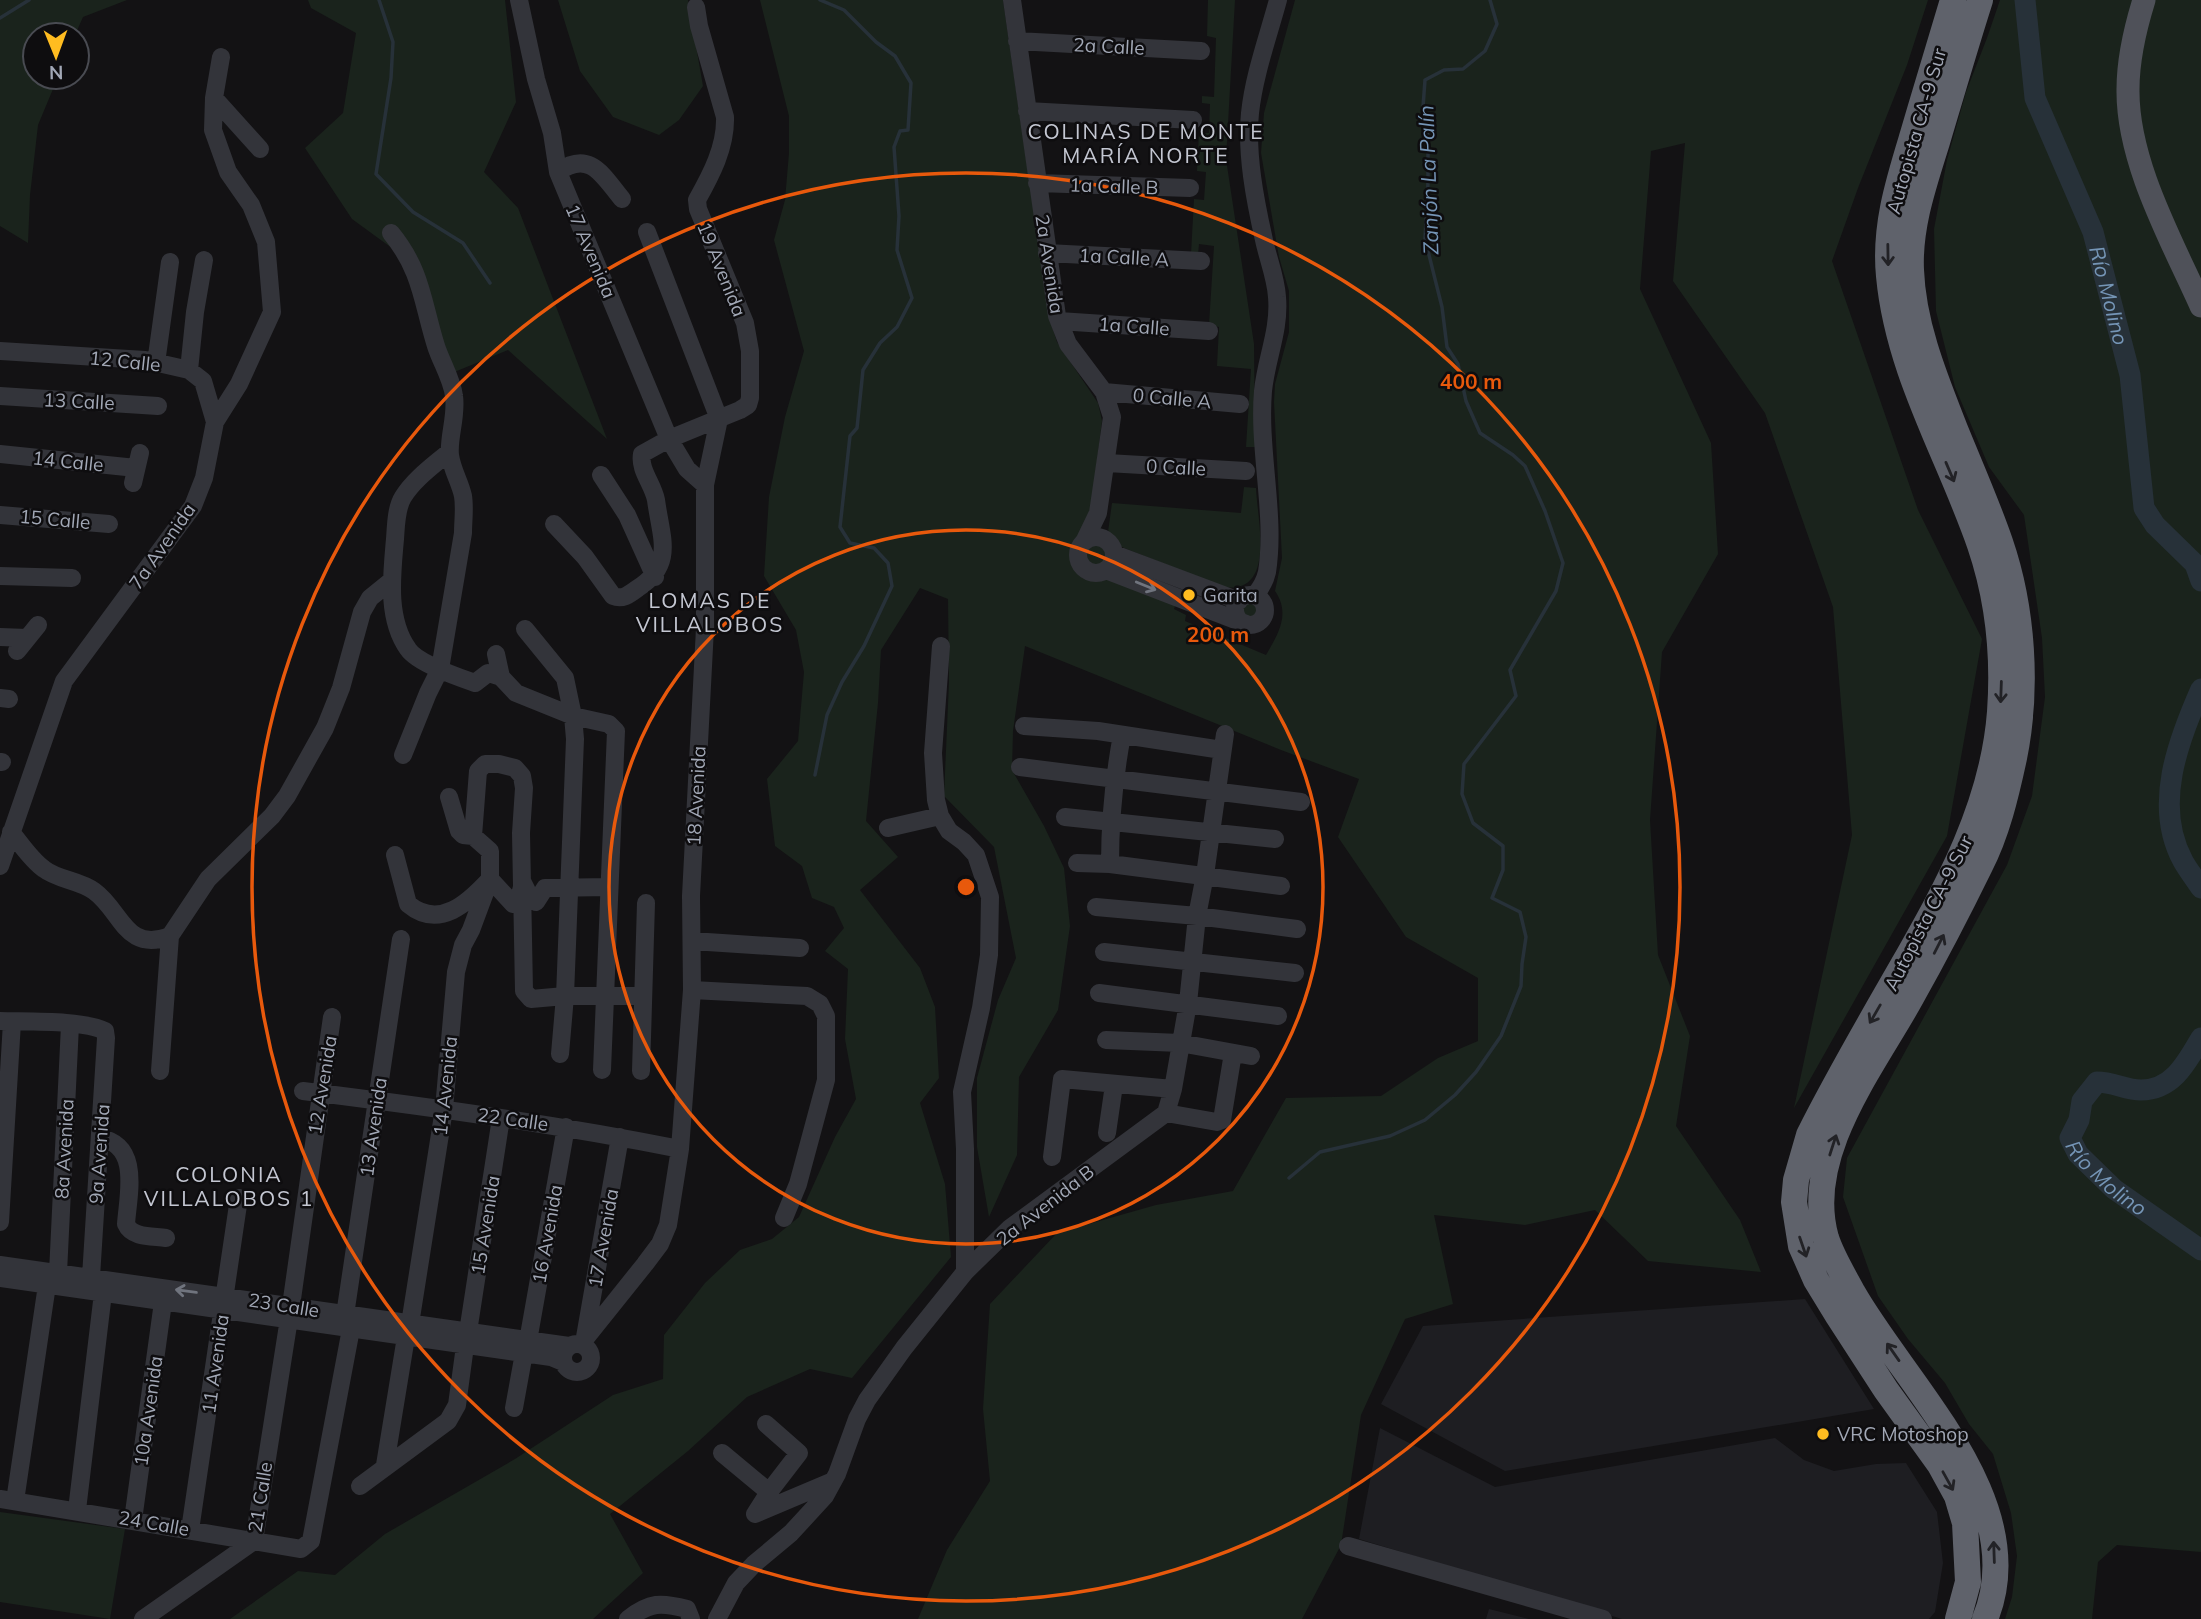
<svg xmlns="http://www.w3.org/2000/svg" width="2201" height="1619" viewBox="0 0 2201 1619" font-family="Mulish,sans-serif">
<rect width="100%" height="100%" fill="#131214"/>
<path fill="#1e1e22" d="M1805 1299 1874 1409 1505 1471 1381 1404 1423 1326Z
M1380 1428 1495 1487 1775 1438 1804 1460 1834 1471 1876 1464 1906 1463 1937 1512 1943 1563 1935 1612 1929 1619H1622L1359 1539Z
M1489 1609 1529 1619H1486Z"/>
<path fill="#1a231c" d="M0 0H127L83 17 75 35H35V77H58L38 125 30 195 28 243 0 226Z
M308 0H505L516 102 484 172 518 208 607 439 508 350 452 373 411 262 352 219 305 148 343 113 356 33 311 8Z
M558 0H688L703 86 679 120 659 135 613 117 580 71Z
M760 0H1003L1049 317 1057 342 1098 403 1102 421 1088 532 1074 541C1069 552 1068 562 1077 572 1086 582 1097 575 1108 578 1131 585 1153 595 1176 603L1174 609 1186 615 1185 621 1266 655C1278 634 1291 614 1275 591L1282 558 1274 402 1275 384 1289 332V291L1279 257 1261 153 1264 113 1295 0H1928L1907 65 1858 188 1832 261 1918 510 1982 639 1947 836 1794 1108 1852 835 1833 607 1765 413 1673 281 1685 143 1651 151 1640 289 1711 443 1718 554 1662 652 1650 820 1658 955 1690 1036 1676 1126 1740 1220 1761 1272 1648 1261 1595 1210 1525 1225 1434 1215 1453 1304 1405 1319 1361 1415 1341 1545 1302 1619H918L947 1550 990 1481 983 1409 990 1304 1057 1233 1156 1205 1233 1191 1286 1098 1381 1096 1438 1058 1478 1041V978L1406 937 1338 837 1359 779 1281 750 1025 646 1013 731 1012 770 1044 826 1064 868 1070 926 1058 1010 1019 1077 1017 1155 989 1217 977 1147V1078L998 1000 1016 958 994 847 944 796 949 682 948 599 920 588 881 650 878 703 866 821 898 857 860 890 920 968 935 1007 939 1078 920 1103 945 1184 951 1257 852 1378 810 1369 747 1397 688 1451 610 1514 643 1573 593 1619H230L298 1571 335 1575 385 1534 515 1459 613 1395 663 1379 664 1335 705 1283 740 1250 772 1239 799 1217 835 1137 856 1099 845 1039 848 969 825 951 844 928 834 907 812 898 802 866 775 846 767 779 798 741 804 672 796 630 764 576 769 497 785 417 804 351 774 240 785 200 789 153V116Z
M1208 0H1235L1226 159 1254 344 1255 447H1246L1251 369 1217 366 1219 327 1209 325 1214 246 1199 244 1198 255 1191 254 1194 199 1204 200 1206 172 1197 171 1199 133H1209L1210 104 1202 103V96L1214 97 1216 38 1207 36Z
M2000 0H2201V1552L2117 1545 2098 1562 2092 1619H2005L2012 1597 2017 1556 2011 1513 1993 1454 1969 1424 1945 1383 1908 1339 1878 1296 1843 1197 1847 1158 2007 865 2032 796 2045 697 2042 638 2024 515 1989 467 1955 387 1936 311 1934 229 1947 160 1966 92 1987 38Z
M1244 487 1256 488C1257 519 1277 595 1223 587L1119 546 1114 536 1108 532 1112 503 1241 513Z
M1084 555a11 11 0 1 1 22 0a11 11 0 1 1-22 0Z
M1241 609a10 10 0 1 1 20 0a10 10 0 1 1-20 0Z
M0 1512 125 1529 110 1619 0 1602Z"/>
<g fill="none" stroke-linecap="round" stroke-linejoin="round">
<path stroke="#273139" stroke-width="3.5" d="M379 0 393 42 391 78 376 174 413 212 463 243 490 283
M0 18 29 0
M815 775 827 715 842 682 864 646 892 586 888 563 874 548 850 543 840 527 850 436 857 428 863 370 880 343 897 327 912 298 897 250 899 216 894 147 900 131 908 130 911 83 895 56 876 42 844 10 820 0
M1289 1178 1320 1152 1390 1136 1425 1120 1455 1095 1476 1072 1501 1036 1521 986 1522 964 1526 937 1520 912 1492 898 1503 870V846L1473 823 1462 794 1464 764 1516 696 1510 670 1556 591 1563 563 1545 511 1525 466 1513 455 1480 433 1466 401 1458 364 1447 347 1442 307 1425 239 1428 183V137L1423 107 1425 80 1444 70 1463 69 1485 51 1497 24 1490 0"/>
<g stroke="#273139" stroke-width="21">
<path id="s1" d="M2025 0 2035 98 2093 232 2130 375 2144 508 2155 525 2195 564 2201 581"/>
<path d="M2201 689C2178 741 2153 806 2183 861 2188 870 2195 879 2201 888"/>
<path id="s2" d="M2201 1038C2187 1062 2173 1090 2141 1090 2126 1090 2113 1082 2097 1082L2082 1101 2079 1120 2070 1138 2078 1154 2114 1189 2201 1250"/>
</g>
<path stroke="#33343a" stroke-width="18" d="M519 0 536 79 552 133 558 172 669 439 687 469 705 485
M1012 0 1057 316 1068 344 1104 392 1112 417 1098 513 1085 540
M1017 41 1201 51
M214 98 260 149
M1027 111 1193 120
M558 172C590 149 603 176 622 199
M1037 183 1190 188
M391 233C422 271 422 301 436 346 441 362 452 379 454 396 457 416 448 438 450 455 452 470 460 482 463 496 465 508 463 521 463 533L440 669 428 693 403 755
M1047 253 1201 261
M1059 321 1209 331
M0 351 145 360 189 370 203 381 215 422
M156 363 170 262
M189 370 195 312 204 260
M1104 392 1240 404
M0 396 158 406
M449 452C434 465 414 479 403 497 396 508 396 526 395 539 392 574 386 618 408 649 417 663 458 677 475 683L488 673 501 677
M0 454 136 468
M1107 463 1246 471
M601 475 627 515 655 577
M133 483 140 453
M0 515 109 524
M554 524 585 557 613 596C623 600 630 594 638 588 675 564 661 538 656 500 653 484 639 470 642 454L669 439 740 410 748 405 750 398V351L745 323 698 209 697 200C711 175 726 147 725 117L699 26 696 7
M1078 555a18 18 0 1 1 36 0a18 18 0 1 1-36 0Z
M1114 554 1239 601
M1106 570 1246 624
M0 576 72 578
M1255 595C1261 588 1265 581 1267 572 1276 515 1258 450 1263 391 1266 359 1280 330 1277 297 1276 278 1268 259 1264 240 1255 200 1246 154 1250 113 1254 75 1268 37 1278 0
M1235 610a15 15 0 1 1 30 0a15 15 0 1 1-30 0Z
M525 629 565 678 573 716 575 739 565 996 560 1054
M0 637 27 638
M941 646 933 753 936 800 940 816 949 831 964 842 976 855 990 897 989 955 981 1008 962 1092 965 1149V1272
M17 651 38 625
M496 654 501 677 516 693 573 716 609 724 616 731 602 1070
M0 698 9 699
M1024 726 1098 731 1222 750
M0 762H2
M1020 767 1301 802
M1065 817 1275 839
M888 828 940 816
M11 832C21 844 31 860 44 869 58 880 79 880 94 891 122 911 125 953 170 936
M473 836 478 771 485 764H499L515 768 522 776 524 788 521 833 524 991 531 999 565 996H642
M395 855 408 904C439 930 468 903 490 879L513 904 519 899 523 883 531 899 536 902 545 888 609 887
M1077 863 1110 864 1281 886
M1110 864C1110 820 1114 778 1122 735
M0 866 64 681 193 506 204 478 215 422 239 384 272 312 266 242 251 205 228 172 213 130 214 98 221 57
M1096 907 1197 916 1297 929
M692 941 800 948
M1104 952 1295 973
M692 990 807 996 820 1004 826 1016V1080L798 1184 784 1218
M1099 993 1278 1016
M0 1021C25 1022 84 1020 105 1031L106 1038 91 1277
M1106 1040 1180 1043 1251 1056
M160 1071 170 936 208 879 272 816 287 796 325 728 341 688 362 612 370 598 391 581
M641 1071 646 903
M303 1091C430 1107 555 1124 680 1149
M1166 1113 1217 1122 1222 1120 1233 1053
M1107 1133 1114 1085
M100 1138C141 1145 128 1195 126 1224 132 1238 152 1236 166 1238
M1052 1157 1062 1079 1173 1089
M0 1222 12 1022
M0 1265 569 1346
M58 1273 70 1025
M0 1278 551 1357 563 1362
M345 1315 401 939
M410 1324 444 1109 456 972 463 945 471 930 490 879V851L473 836 463 835 459 831 449 797
M468 1332 501 1118
M585 1337 620 1137
M528 1341 566 1127
M563 1358a14 14 0 1 1 28 0a14 14 0 1 1-28 0Z
M581 1344 645 1264 660 1244 668 1225 680 1149 692 990 691 896 705 628V485L719 419 647 232
M514 1408 524 1353
M722 1453 769 1492
M385 1465 406 1337
M360 1486 448 1421 457 1405 465 1346
M0 1499 301 1549 311 1541 351 1329
M15 1501 47 1285
M77 1510 103 1293
M755 1514 769 1492 799 1453 766 1424
M755 1514 833 1481
M133 1520 163 1302
M190 1530 239 1198
M1348 1546 1603 1619
M143 1619 254 1541 291 1306 332 1017
M628 1619C650 1602 661 1602 687 1609L691 1619
M717 1619 736 1583 754 1564 791 1533 825 1496 837 1474 857 1419 867 1400 904 1348 965 1272 1010 1228 1166 1113 1173 1089 1188 1003 1197 916 1205 875 1225 734"/>
<path stroke="#4f5159" stroke-width="23" d="M2144 0C2135 29 2128 59 2128 89 2127 162 2172 241 2201 306"/>
<path stroke="#5f626b" stroke-width="26" d="M1953 0C1940 44 1926 89 1913 134 1899 180 1884 226 1889 276 1898 373 1949 455 1980 545 1998 598 2004 656 2000 712 1993 805 1948 886 1903 965 1871 1021 1838 1077 1809 1135L1796 1180 1794 1202 1801 1246 1816 1280 1838 1316 1886 1390 1940 1465 1957 1496 1965 1523 1968 1582 1958 1619
M1980 0C1965 47 1951 95 1937 142 1924 184 1909 226 1911 270 1913 325 1935 378 1955 429 1970 466 1987 504 2000 542 2023 609 2028 689 2014 758 2006 795 1997 833 1980 866 1958 911 1935 955 1911 998 1873 1067 1802 1155 1826 1238 1832 1257 1844 1276 1853 1293 1906 1386 2033 1503 1985 1619"/>
</g>
<defs><path id="oneway-shaft" d="M-6 0H5M1.5-3L5.5 0L1.5 3" fill="none" stroke-width="1.6" stroke-linecap="round" stroke-linejoin="round" transform="scale(1.75)"/></defs>
<g stroke="#222226">
<use href="#oneway-shaft" transform="translate(1888 255) rotate(89)"/>
<use href="#oneway-shaft" transform="translate(1950 472) rotate(67)"/>
<use href="#oneway-shaft" transform="translate(2001 692) rotate(92)"/>
<use href="#oneway-shaft" transform="translate(1939 944) rotate(-63)"/>
<use href="#oneway-shaft" transform="translate(1875 1014) rotate(120)"/>
<use href="#oneway-shaft" transform="translate(1833 1145) rotate(-72)"/>
<use href="#oneway-shaft" transform="translate(1803 1247) rotate(71)"/>
<use href="#oneway-shaft" transform="translate(1893 1352) rotate(-125)"/>
<use href="#oneway-shaft" transform="translate(1948 1481) rotate(61)"/>
<use href="#oneway-shaft" transform="translate(1994 1552) rotate(-92)"/>
</g>
<g stroke="#70747e">
<use href="#oneway-shaft" transform="translate(1146 586) rotate(22)"/>
<use href="#oneway-shaft" transform="translate(186 1291) rotate(-172)"/>
</g>
<g fill="none" stroke="#e8590c" stroke-width="3.5">
<circle cx="966" cy="887" r="357"/>
<circle cx="966" cy="887" r="714"/>
</g>
<g fill="#ffbc20" stroke="#0e0d0f" stroke-width="2.5">
<circle cx="1189" cy="595" r="7"/>
<circle cx="1823" cy="1434" r="7"/>
</g>
<g text-anchor="middle" dominant-baseline="central" stroke-width="5" stroke-linejoin="round" paint-order="stroke">
<g font-size="19" fill="#a2a8b6" stroke="#0e0d0f">
<text transform="translate(1109 46) rotate(3)">2a Calle</text>
<text transform="translate(1916 131) rotate(-74)">Autopista CA-9 Sur</text>
<text transform="translate(1114 186) rotate(2)">1a Calle B</text>
<text transform="translate(591 251) rotate(67)">17 Avenida</text>
<text transform="translate(1124 257) rotate(3)">1a Calle A</text>
<text transform="translate(1050 264) rotate(81)">2a Avenida</text>
<text transform="translate(722 269) rotate(68)">19 Avenida</text>
<text transform="translate(1134 326) rotate(4)">1a Calle</text>
<text transform="translate(125 361) rotate(6)">12 Calle</text>
<text transform="translate(1172 398) rotate(5)">0 Calle A</text>
<text transform="translate(79 401) rotate(3)">13 Calle</text>
<text transform="translate(68 461) rotate(6)">14 Calle</text>
<text transform="translate(1176 467) rotate(3)">0 Calle</text>
<text transform="translate(55 519) rotate(5)">15 Calle</text>
<text transform="translate(162 546) rotate(-55)">7a Avenida</text>
<text transform="translate(696 796) rotate(-87)">18 Avenida</text>
<text transform="translate(1928 913) rotate(-63)">Autopista CA-9 Sur</text>
<text transform="translate(322 1085) rotate(-81)">12 Avenida</text>
<text transform="translate(445 1086) rotate(-84)">14 Avenida</text>
<text transform="translate(513 1119) rotate(8)">22 Calle</text>
<text transform="translate(373 1127) rotate(-82)">13 Avenida</text>
<text transform="translate(64 1149) rotate(-87)">8a Avenida</text>
<text transform="translate(99 1154) rotate(-86)">9a Avenida</text>
<text transform="translate(1045 1205) rotate(-38)">2a Avenida B</text>
<text transform="translate(485 1225) rotate(-81)">15 Avenida</text>
<text transform="translate(547 1234) rotate(-80)">16 Avenida</text>
<text transform="translate(603 1238) rotate(-80)">17 Avenida</text>
<text transform="translate(284 1305) rotate(9)">23 Calle</text>
<text transform="translate(215 1364) rotate(-82)">11 Avenida</text>
<text transform="translate(148 1411) rotate(-82)">10a Avenida</text>
<text transform="translate(260 1497) rotate(-81)">21 Calle</text>
<text transform="translate(154 1523) rotate(10)">24 Calle</text>
</g>
<g font-size="19" fill="#a2a8b6" stroke="#0e0d0f" text-anchor="start">
<text x="1203" y="595">Garita</text>
<text x="1837" y="1434">VRC Motoshop</text>
</g>
<g font-size="21" letter-spacing="2" fill="#c4c7d2" stroke="#0e0d0f">
<text x="1146" y="131">COLINAS DE MONTE<tspan x="1146" dy="24">MARÍA NORTE</tspan></text>
<text x="710" y="600">LOMAS DE<tspan x="710" dy="24">VILLALOBOS</tspan></text>
<text x="229" y="1174">COLONIA<tspan x="229" dy="24">VILLALOBOS 1</tspan></text>
</g>
<g font-size="21" font-style="italic" fill="#7595b6" stroke="#0e0d0f">
<text transform="translate(1428 180) rotate(-92)">Zanjón La Palín</text>
<text stroke="none"><textPath href="#s1" startOffset="310">Río Molino</textPath></text>
<text stroke="none"><textPath href="#s2" startOffset="247">Río Molino</textPath></text>
</g>
</g>
<circle cx="966" cy="887" r="10" fill="#e8590c" stroke="#0e0d0f" stroke-width="3.5"/>
<g font-size="21" text-anchor="middle" font-weight="bold" fill="#e8590c" stroke="#0e0d0f" stroke-width="5" stroke-linejoin="round" paint-order="stroke">
<text x="1471" y="389">400 m</text>
<text x="1218" y="642">200 m</text>
</g>
<g transform="translate(56 56) rotate(179)"><circle r="33" fill="#0e0d0f" stroke="#494b52" stroke-width="2"/>
<path d="M0-5L12 26L0 18L-12 26Z" fill="#ffbc20"/>
<text y="-10" font-size="19" font-weight="bold" text-anchor="middle" fill="#a2a8b6">N</text>
</g>
</svg>
